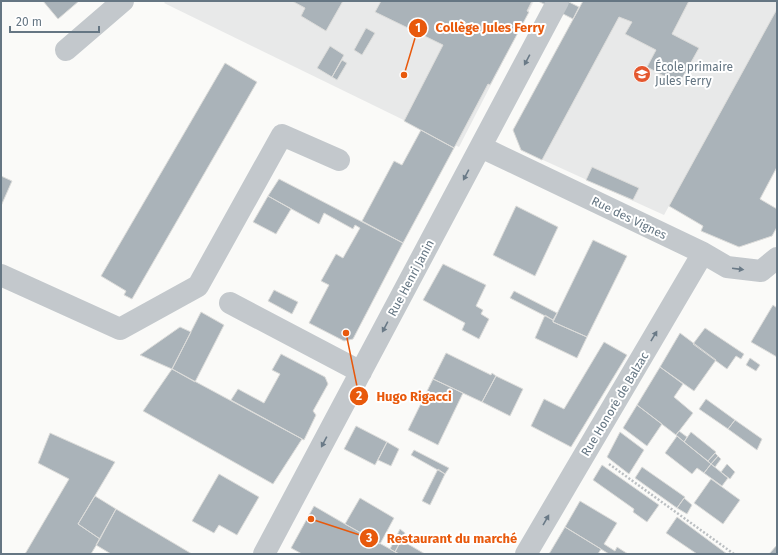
<svg xmlns="http://www.w3.org/2000/svg" width="778" height="555" viewBox="0 0 778 555" font-family="'Fira Sans',sans-serif">
<rect width="100%" height="100%" fill="#fafaf8"/>
<path fill="#e8e9e9" d="M166 1H534L459 147 164 3Z
M583 1H777V9L664 215 521 150 513 130Z"/>
<path fill="#aab3b9" stroke="#dcdcda" d="M43 1H79L58 19Z
M292 1H343L326 31 301 16 305 8Z
M381 1H532L527 11 529 12 490 85 488 84 454 148 404 121 443 45 375 12Z
M538 1H567L579 7 573 19Z
M583 1H689L672 34 699 48 679 84 647 67 656 50 625 34 632 22 619 17 542 160 521 150 513 130Z
M777 9V167L760 199 777 209V227L772 236 739 247 701 231 703 226 669 206Z
M366 28 375 33 362 55 354 50Z
M330 46 344 55 332 77 317 68Z
M342 60 347 63 337 80 332 77Z
M225 63 257 82 132 299 124 295 126 291 101 276Z
M421 130 454 148 403 243 362 221 394 161 402 165Z
M592 167 639 188 633 200 586 180Z
M1 176 12 181 1 206Z
M279 179 403 243 353 339 344 341 309 323 329 285 321 281 336 254 343 258 360 228 355 225 353 229 324 213 319 224 268 196Z
M268 196 291 209 276 234 253 222Z
M516 206 558 227 535 276 493 255Z
M593 240 627 256 587 337 553 322Z
M443 264 486 285 476 306 483 310 481 314 489 319 479 339 462 330 465 323 423 300Z
M274 290 298 302 292 314 268 301Z
M514 291 557 313 553 320 510 298Z
M773 305 777 308V357L751 342Z
M201 312 224 325 195 382 172 369Z
M545 315 553 320V322L587 337 577 358 535 338Z
M180 327 191 332 172 369 140 355Z
M705 328 744 354 741 359 736 356 727 369 693 344Z
M680 333 716 360 694 391 660 367Z
M604 342 627 355 571 447 531 426 544 399 564 409Z
M446 353 491 375 492 373 496 376 482 402 433 379Z
M281 354 325 377 328 384 313 411 316 415 304 440 231 400 238 389 264 403 280 374 272 370Z
M750 358 760 365 756 371 746 365Z
M660 367 683 384 674 397 693 413 676 435 637 405Z
M172 369 302 439 273 484 143 411Z
M496 376 523 389 510 416 482 402Z
M433 379 463 393 438 445 408 430Z
M706 399 735 420 728 429 699 409Z
M637 405 662 424 647 446 623 428Z
M735 420 762 439 757 450 728 429Z
M356 426 387 442 375 465 344 449Z
M679 431 687 437 684 442 676 435Z
M620 432 644 450 629 474 607 457Z
M691 432 716 452 708 461 684 442Z
M50 433 115 462 78 524 100 539 91 554H25L69 479 38 463Z
M677 436 711 464 704 473 697 468 692 474 665 453Z
M387 442 399 449 391 466 378 460Z
M414 450 449 468 445 474 411 455Z
M715 453 718 456 711 464 708 461Z
M718 456 721 459 715 467 711 464Z
M711 464 728 478 722 486 704 473Z
M727 464 735 472 730 479 721 472Z
M602 465 659 505 647 522 633 512 634 509 593 480Z
M642 467 685 497 677 508 635 478Z
M438 469 445 474 430 505 422 501Z
M219 474 259 497 237 535 219 525 214 533 192 521Z
M711 479 740 500 723 524 694 503Z
M95 496 116 509 100 539 78 524Z
M360 498 394 518 380 544 345 524Z
M684 498 692 505 687 514 677 508Z
M580 501 617 523 604 544 615 551 617 547 628 554H609L565 527Z
M314 506 345 524 399 554H302L291 548Z
M116 509 192 554H111L96 545Z
M677 517 727 554H697L666 533Z
M565 527 601 549 598 554H549Z
M400 529 405 533 395 552 390 549Z
M401 540 425 554H399L395 552Z
M777 545V554H769Z"/>
<g fill="none" stroke-linecap="round" stroke-linejoin="round">
<path stroke="#bbbfc2" stroke-width="2.5" stroke-dasharray="2 2" stroke-linecap="butt" d="M609 464 734 554"/>
<path stroke="#c3c8cc" stroke-width="22" d="M66 50 123 1
M481 147 703 253 727 267 761 271 777 258
M1 275 120 329 198 286 282 135 339 160
M230 303 361 372
M264 554 558 1
M526 554 703 253"/>
</g>
<defs><path id="oneway-solid" d="M-6-.8H1V-3.2L6.5 0L1 3.2V.8H-6Z"/></defs>
<g fill="#6a7a87">
<use href="#oneway-solid" transform="translate(527 60) rotate(118)"/>
<use href="#oneway-solid" transform="translate(466 175) rotate(118)"/>
<use href="#oneway-solid" transform="translate(738 269) rotate(7)"/>
<use href="#oneway-solid" transform="translate(385 327) rotate(118)"/>
<use href="#oneway-solid" transform="translate(654 336) rotate(-59)"/>
<use href="#oneway-solid" transform="translate(324 442) rotate(118)"/>
<use href="#oneway-solid" transform="translate(546 520) rotate(-60)"/>
</g>
<defs>
<g id="school-disc" transform="scale(0.9)"><circle r="9.5" fill="#e4572e" stroke="#fff"/><path d="M0-5L7-2L0 1L-7-2ZM-4 1L0 2.5L4 1V4Q0 6-4 4Z" fill="#fff"/></g>
</defs>
<g fill-rule="evenodd">
<use href="#school-disc" x="642" y="74"/>
</g>
<g text-anchor="middle" dominant-baseline="central" stroke-width="4" stroke-linejoin="round" paint-order="stroke">
<g font-size="12" fill="#657683" stroke="#fff" text-anchor="start">
<text x="655" y="67">École primaire<tspan x="655" dy="14">Jules Ferry</tspan></text>
</g>
<g font-size="12" fill="#657683" stroke="#fff">
<text transform="translate(629 218) rotate(26)">Rue des Vignes</text>
<text transform="translate(411 278) rotate(-62)">Rue Henri Janin</text>
<text transform="translate(615 404) rotate(-59)">Rue Honoré de Balzac</text>
</g>
</g>
<path fill="none" stroke="#e8590c" stroke-width="1.5" d="M404 75L418 28M346 333L359 396M311 519L369 538"/>
<g fill="#e8590c" stroke="#fff" stroke-width="1.5">
<circle cx="404" cy="75" r="4"/>
<circle cx="346" cy="333" r="4"/>
<circle cx="311" cy="519" r="4"/>
<circle cx="418" cy="28" r="10"/>
<circle cx="359" cy="396" r="10"/>
<circle cx="369" cy="538" r="10"/>
</g>
<g font-size="12" text-anchor="middle" font-weight="bold" fill="#fff">
<text x="418" y="32">1</text>
<text x="359" y="400">2</text>
<text x="369" y="542">3</text>
</g>
<g font-size="13" text-anchor="middle" font-weight="bold" fill="#e8590c" stroke="#fff" stroke-width="4" stroke-linejoin="round" paint-order="stroke">
<text x="490" y="32">Collège Jules Ferry</text>
<text x="414" y="401">Hugo Rigacci</text>
<text x="452" y="543">Restaurant du marché</text>
</g>
<rect width="778" height="555" fill="none" stroke="#657683" stroke-width="4"/>
<path d="M10 26v6h89v-6" fill="none" stroke="#657683" stroke-width="2"/>
<text x="16" y="26" font-size="12" fill="#657683" stroke="#ffffff" stroke-width="3" paint-order="stroke">20 m</text>
</svg>
